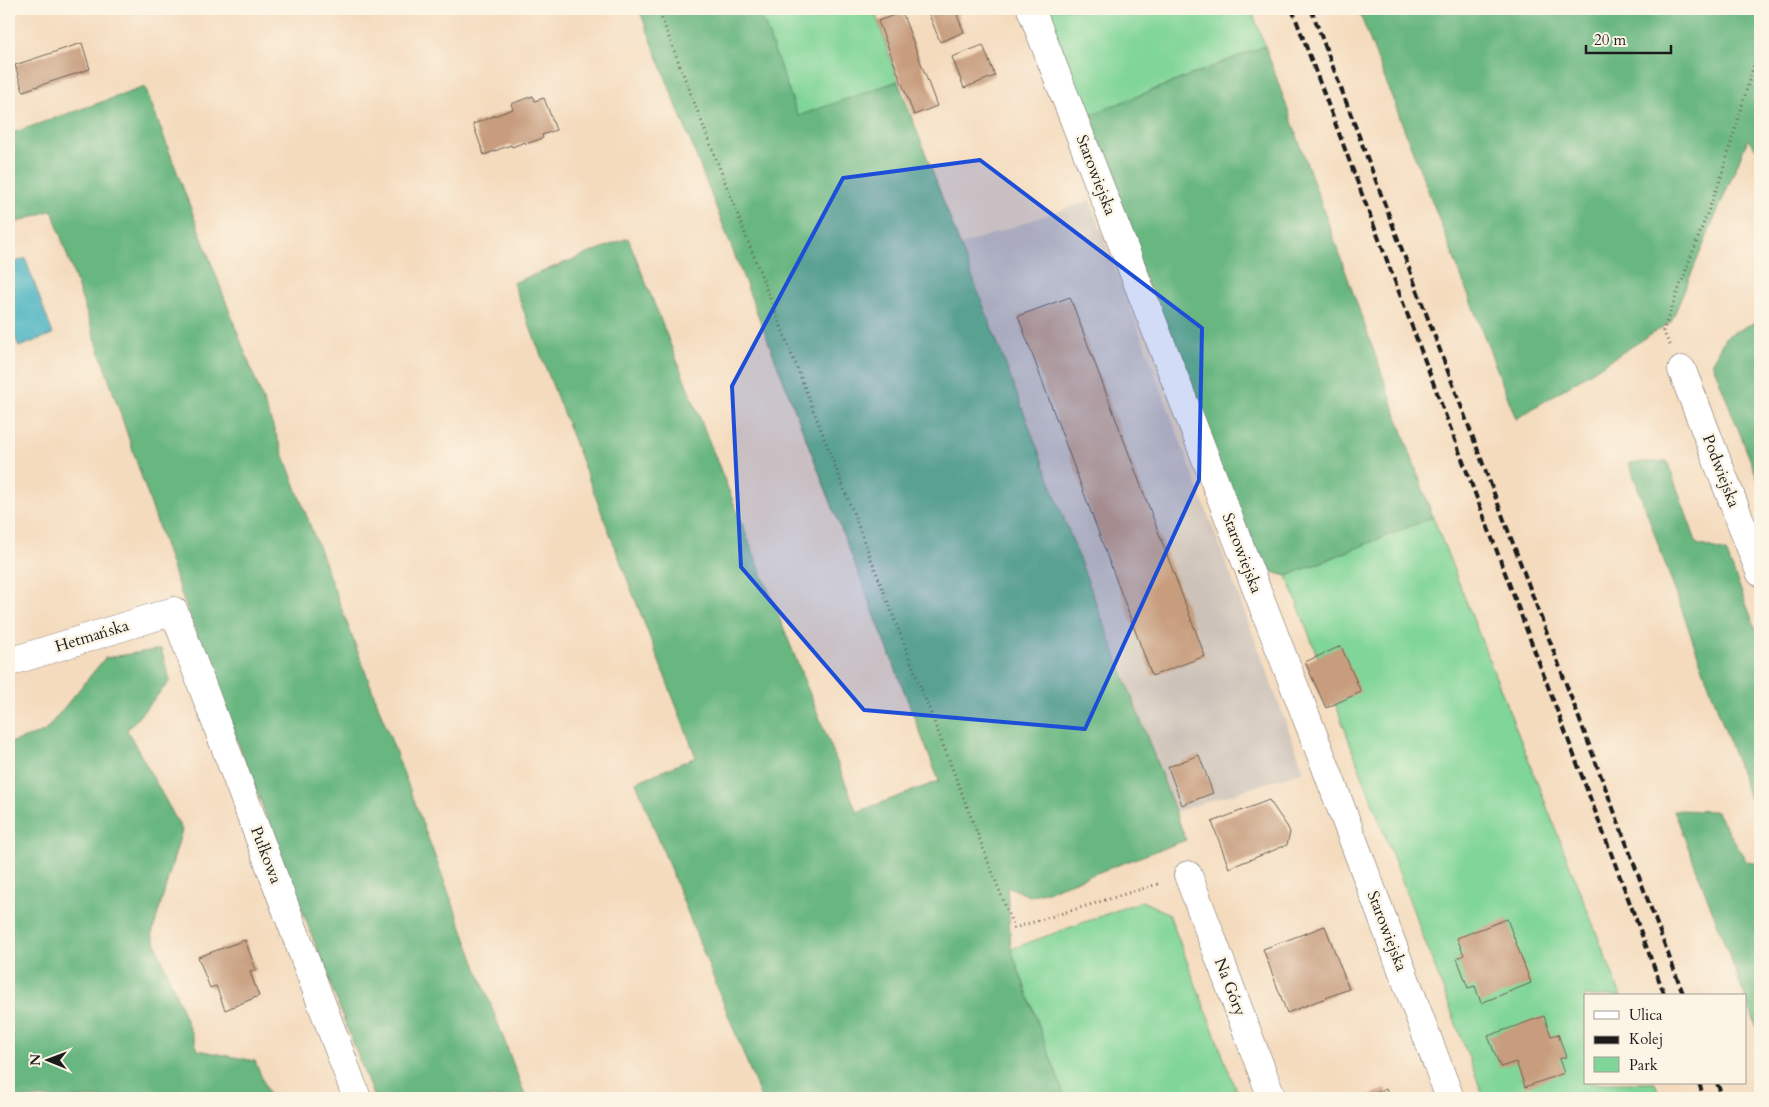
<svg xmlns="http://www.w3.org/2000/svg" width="1769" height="1107" viewBox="0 0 1769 1107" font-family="Cardo,serif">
<rect width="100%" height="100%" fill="#fcf5e5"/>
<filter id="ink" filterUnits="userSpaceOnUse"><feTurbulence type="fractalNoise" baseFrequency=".02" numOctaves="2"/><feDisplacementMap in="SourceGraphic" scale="10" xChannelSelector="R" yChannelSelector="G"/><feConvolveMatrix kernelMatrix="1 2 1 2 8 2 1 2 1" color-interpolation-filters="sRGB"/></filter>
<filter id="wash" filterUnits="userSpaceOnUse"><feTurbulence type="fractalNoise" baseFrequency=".0096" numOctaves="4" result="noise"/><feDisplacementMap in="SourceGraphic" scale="20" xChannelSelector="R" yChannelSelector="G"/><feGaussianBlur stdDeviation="1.12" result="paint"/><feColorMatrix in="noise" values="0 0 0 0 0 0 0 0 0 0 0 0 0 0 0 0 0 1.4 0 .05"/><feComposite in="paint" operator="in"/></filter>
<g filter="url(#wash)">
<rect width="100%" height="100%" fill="#f4dbbe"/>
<path fill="#cdc2b9" d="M1090 200 1304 771 1175 812 961 245Z"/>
<path fill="#80d598" stroke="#4e785a" d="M759 9H874L898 81 798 117Z
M1042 9H1251L1265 46 1082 118Z
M1433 517 1621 996H1585V1083H1655L1661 1098H1484L1287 576Z
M1142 901 1169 914 1239 1098H1065L1011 949Z"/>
<path fill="#68b680" stroke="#42694e" d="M639 9H759L798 116 898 81 1186 840 1048 891 1029 896 1007 886 1011 949 1065 1098H761L636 782 696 757 513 283 628 238 857 812 939 781Z
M1358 9H1760V154L1748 139 1671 322 1516 419Z
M1265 46 1433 517 1287 576 1272 572 1254 558 1082 118Z
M145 87 526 1098H374L180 591 52 210 9 225V134Z
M1760 320V485L1712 362 1726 336Z
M1667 461 1697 544 1726 552 1760 640V827L1629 463Z
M161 649 170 681 127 730 182 830 152 934 198 1050 255 1061 270 1098H9V743L44 732 105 658Z
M1674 810 1716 811 1747 862 1760 864V1036Z"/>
<path fill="#44b1c0" stroke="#30666e" d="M25 258 53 334 19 347 9 322V265Z"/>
<g id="blocks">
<path fill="#c79d7e" d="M927 9H961L962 12 957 15 964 32 940 42Z
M902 12 937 106 914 115 878 21Z
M82 43 90 69 23 91 15 65Z
M983 45 995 76 964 88 952 57Z
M533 96 535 101 544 98 556 130 542 135 543 138 526 144 525 142 512 147 511 145 484 155 473 124 513 109 511 104Z
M1070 297 1205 656 1152 676 1018 316Z
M1341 646 1361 692 1326 708 1305 662Z
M1199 755 1213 793 1182 805 1168 767Z
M1269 800 1287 826 1290 832 1287 845 1229 868 1212 822Z
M1507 919 1531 983 1481 1003 1475 986 1468 988 1457 958 1464 955 1457 938Z
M1325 926 1349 989 1287 1013 1263 949Z
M245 940 256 970 250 972 259 996 225 1010 216 986 210 988 198 957Z
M1544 1016 1551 1036 1558 1034 1566 1057 1559 1059 1564 1073 1525 1087 1516 1062 1500 1067 1488 1036Z
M1386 1089 1390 1098H1361Z"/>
</g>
</g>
<g filter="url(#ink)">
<use href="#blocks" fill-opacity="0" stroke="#685f55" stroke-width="1"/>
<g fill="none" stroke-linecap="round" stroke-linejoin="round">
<g stroke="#685f55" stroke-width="29">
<path id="street" d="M1031 9 1323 760 1450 1098
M1682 370 1760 572
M9 662 174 611 357 1098
M1188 875 1272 1098"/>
</g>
<path stroke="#685f55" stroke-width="3" stroke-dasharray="1 4" stroke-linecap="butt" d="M658 9 1014 928 1161 883
M1670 345 1663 331 1721 177 1760 44"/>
<use href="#street" stroke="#fff" stroke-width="28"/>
<path stroke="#1c1c1c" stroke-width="4" stroke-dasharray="8 4" stroke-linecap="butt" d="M1292 9 1665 996
M1311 9 1684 996
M1699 1083 1704 1098
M1717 1083 1723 1098"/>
</g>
</g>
<path fill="#1d4ed8" fill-opacity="0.2" stroke="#1d4ed8" stroke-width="4" stroke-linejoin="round" d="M980 160 1202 328 1199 480 1085 729 864 710 741 567 732 386 843 178Z"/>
<g text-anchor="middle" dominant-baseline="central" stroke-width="5" stroke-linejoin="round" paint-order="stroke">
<g font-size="16" fill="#1c1c1c" stroke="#fcf5e5">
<text transform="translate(1096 175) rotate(69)">Starowiejska</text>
<text transform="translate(1721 471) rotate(69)">Podwiejska</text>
<text transform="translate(1242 553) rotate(69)">Starowiejska</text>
<text transform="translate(92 636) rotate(-17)">Hetmańska</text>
<text transform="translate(266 855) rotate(69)">Pułkowa</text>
<text transform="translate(1387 931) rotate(69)">Starowiejska</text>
<text transform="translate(1230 987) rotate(69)">Na Góry</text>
</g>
</g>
<rect width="1769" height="1107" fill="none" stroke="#fcf5e5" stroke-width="30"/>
<rect x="1584" y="994" width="162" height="90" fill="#fcf5e5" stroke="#a29e95"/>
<rect x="1594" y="1011" width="25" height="8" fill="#ffffff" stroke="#a29e95"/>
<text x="1629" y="1020" font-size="15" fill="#1c1c1c">Ulica</text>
<rect x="1594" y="1036" width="25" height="8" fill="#1c1c1c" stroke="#a29e95"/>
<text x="1629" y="1044" font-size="15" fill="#1c1c1c">Kolej</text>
<rect x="1594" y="1057" width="25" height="15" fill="#80d598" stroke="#a29e95"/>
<text x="1629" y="1070" font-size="15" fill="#1c1c1c">Park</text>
<g transform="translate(48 1060) rotate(271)" stroke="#fcf5e5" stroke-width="4" paint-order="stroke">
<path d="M0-4L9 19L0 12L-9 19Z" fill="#1c1c1c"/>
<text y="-8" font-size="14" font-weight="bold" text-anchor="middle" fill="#1c1c1c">N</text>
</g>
<path d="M1586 45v8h85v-8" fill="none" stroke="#1c1c1c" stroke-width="2.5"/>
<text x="1594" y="45" font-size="15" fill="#1c1c1c" stroke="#fcf5e5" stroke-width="4" paint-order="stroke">20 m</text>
</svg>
